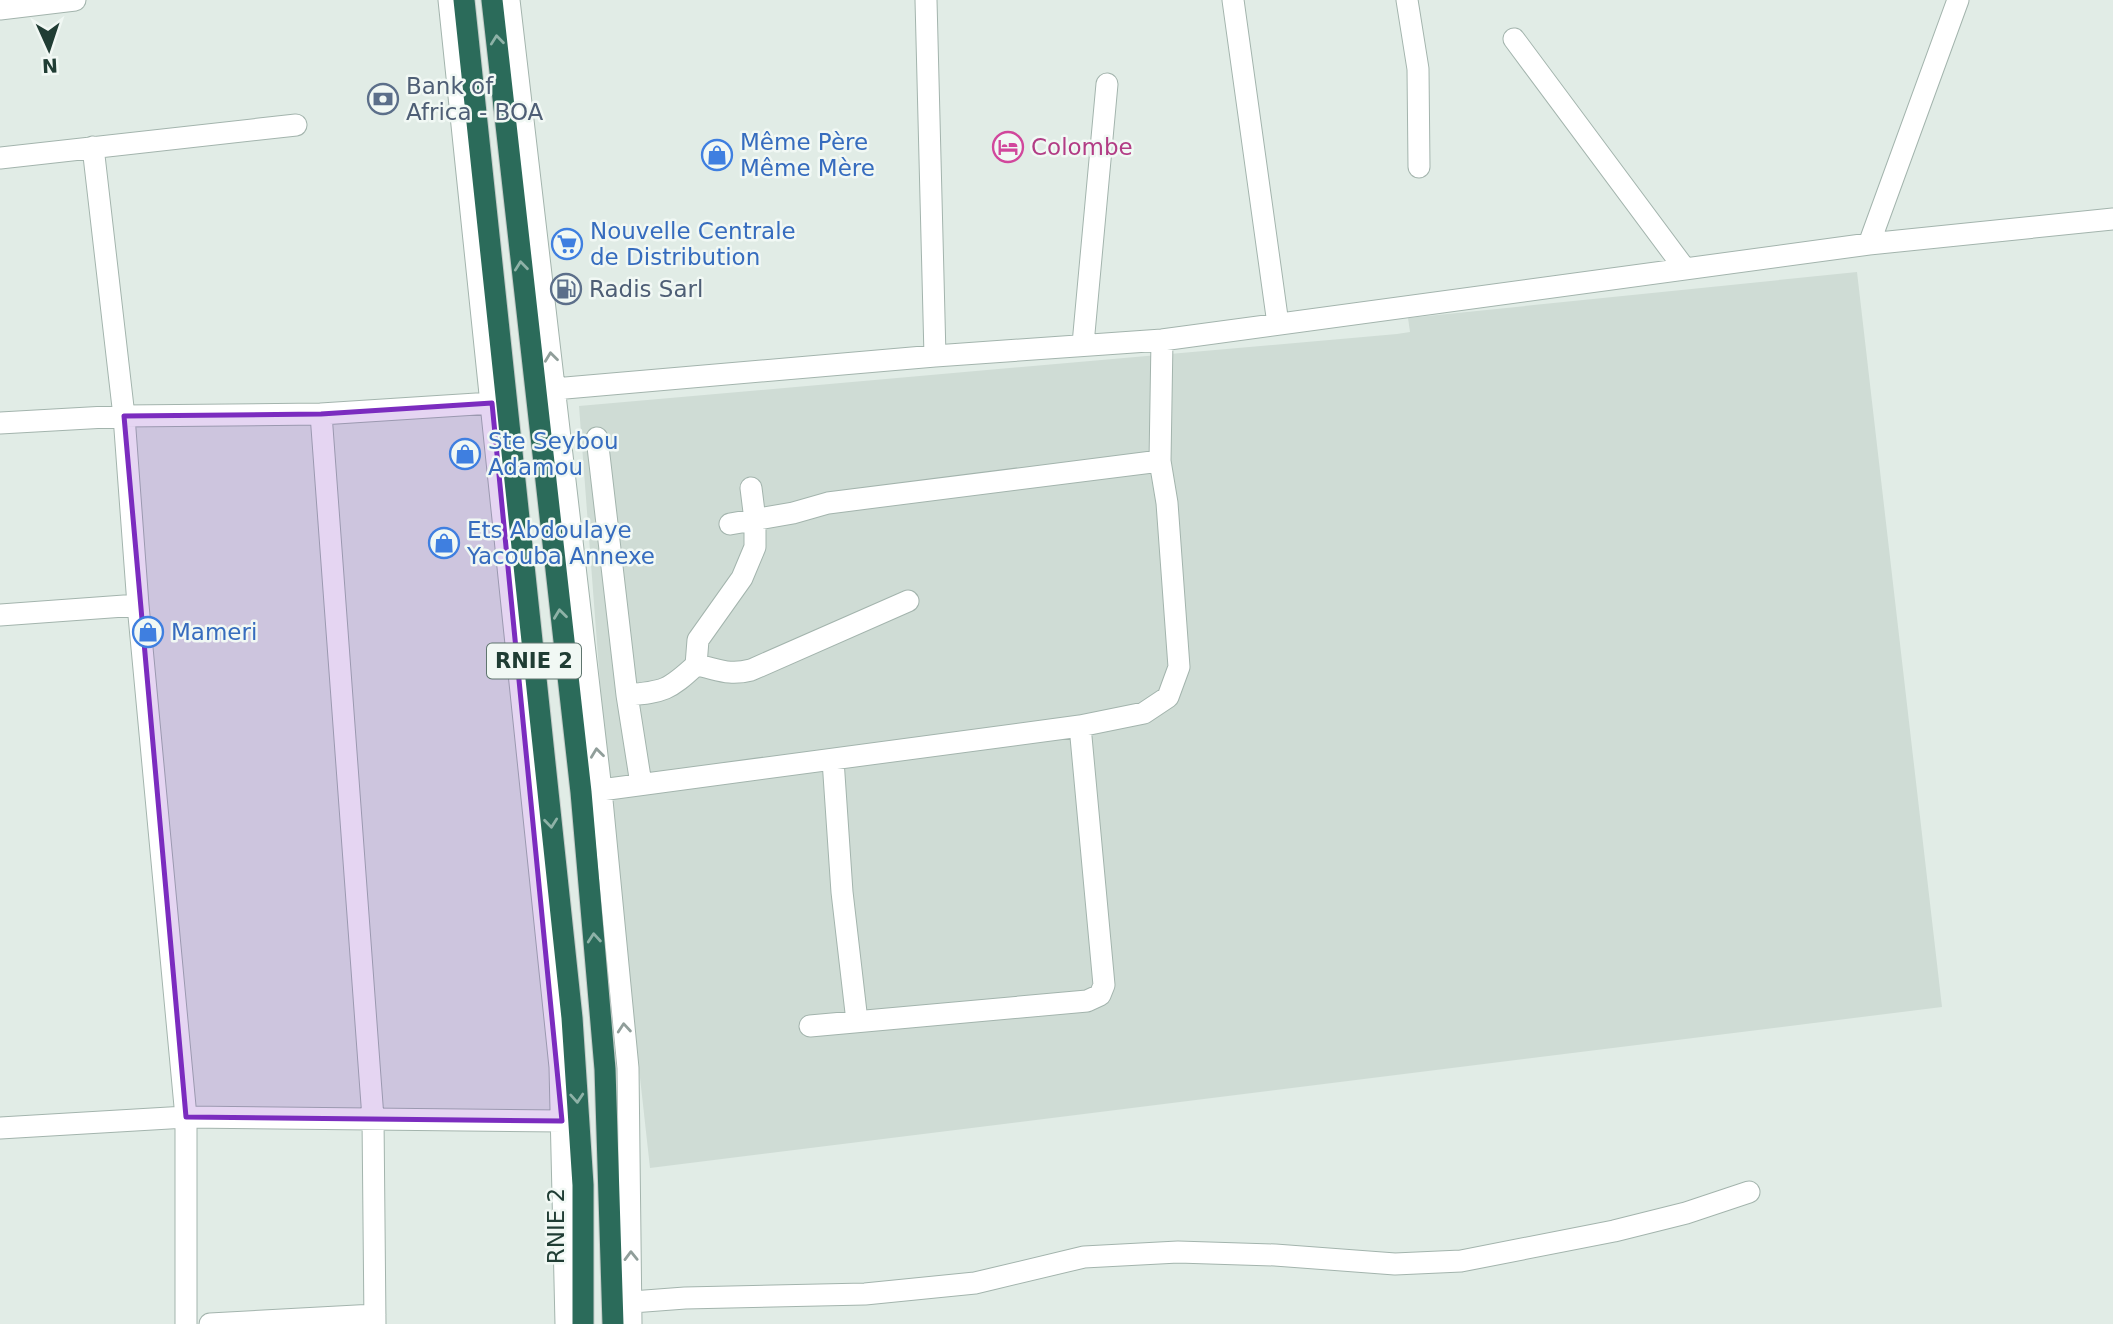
<svg xmlns="http://www.w3.org/2000/svg" width="2113" height="1324" viewBox="0 0 2113 1324" font-family="'DejaVu Sans',sans-serif">
<rect width="100%" height="100%" fill="#e1ece6"/>
<path fill="#cfdcd5" d="M1857 272 1942 1007 650 1168 608 788 579 406 1397 334 1410 332 1408 318Z"/>
<g fill="none" stroke-linecap="round" stroke-linejoin="round">
<g stroke="#a3b4ad" stroke-width="23">
<path id="minor" d="M449 0 560 1067 566 1324
M509 0 601 790 628 1068 631 1324
M926 0 935 356
M1233 0 1278 324
M1407 0 1418 69 1419 167
M0 9 75 0
M1514 39 1685 269
M93 147 124 416 138 605 186 1117V1324
M0 158 296 125
M1869 244 1958 0
M1083 344 1107 84
M554 389 935 356 1162 340 1869 244 2113 219
M321 414 373 1118 375 1324
M0 423 124 416 321 414 492 403
M597 438 627 695 641 784
M730 524 793 513 828 503 1160 461
M0 615 138 605
M696 665 698 640 742 578 755 547V520L751 488
M627 695C664 692 669 690 696 665 718 669 728 676 751 670L908 601
M833 760 842 892 857 1021
M601 790 1080 726 1144 713 1168 697 1179 667 1167 503 1160 461 1162 340
M810 1026 1087 1001 1100 995 1104 985 1080 726
M0 1128 186 1117 562 1121
M632 1302 685 1298 865 1294 975 1283 1084 1257 1178 1252 1275 1255 1395 1264 1461 1261 1614 1231 1686 1213 1749 1192
M210 1324 375 1315"/>
</g>
<g stroke="#c1c9c6" stroke-width="23">
<path id="highway" d="M464 0 572 1018 583 1185V1324
M492 0 581 792 605 1069 613 1324"/>
</g>
<use href="#minor" stroke="#fff" stroke-width="21"/>
<use href="#highway" stroke="#2b6b5a" stroke-width="21"/>
</g>
<defs><path id="oneway-chevron" d="M-2-3.5L2.5 0L-2 3.5" fill="none" stroke-width="1.6" stroke-linecap="round" stroke-linejoin="round" transform="scale(1.75)"/></defs>
<g stroke="#8eb2a7">
<use href="#oneway-chevron" transform="translate(497 40) rotate(-96)"/>
<use href="#oneway-chevron" transform="translate(521 266) rotate(-96)"/>
<use href="#oneway-chevron" transform="translate(560 614) rotate(-97)"/>
<use href="#oneway-chevron" transform="translate(551 823) rotate(84)"/>
<use href="#oneway-chevron" transform="translate(594 938) rotate(-95)"/>
<use href="#oneway-chevron" transform="translate(577 1098) rotate(86)"/>
</g>
<g stroke="#909e9a">
<use href="#oneway-chevron" transform="translate(551 357) rotate(-97)"/>
<use href="#oneway-chevron" transform="translate(597 753) rotate(-97)"/>
<use href="#oneway-chevron" transform="translate(624 1028) rotate(-95)"/>
<use href="#oneway-chevron" transform="translate(631 1256) rotate(-91)"/>
</g>
<path fill="#7b2cbf" fill-opacity="0.2" stroke="#7b2cbf" stroke-width="5" stroke-linejoin="round" d="M492 403 562 1121 186 1117 124 416 321 414Z"/>
<defs>
<g id="bank-ring" transform="scale(1.575)"><circle r="9.5" fill="#f1f8f4" stroke="#5c6f8a" stroke-width="1.5"/><path d="M-6-4H6V4H-6ZM0-2.3a2.3 2.3 0 1 0 0 4.6a2.3 2.3 0 1 0 0-4.6Z" fill="#5c6f8a"/></g>
<g id="hotel-ring" transform="scale(1.575)"><circle r="9.5" fill="#f1f8f4" stroke="#d1479c" stroke-width="1.5"/><path d="M-6-4.5h1.5V1H6V5H4.5V3h-9V5H-6ZM-4 0a1.8 1.8 0 1 1 3.6 0ZM.5 0V-2.5h3Q6-2.5 6 0Z" fill="#d1479c"/></g>
<g id="shop-ring" transform="scale(1.575)"><circle r="9.5" fill="#f1f8f4" stroke="#3f7fe0" stroke-width="1.5"/><path d="M-5-2.5h2.3a2.7 3.5 0 0 1 5.4 0H5L5.5 6h-11ZM-1.5-2.5h3a1.5 2.3 0 0 0-3 0Z" fill="#3f7fe0"/></g>
<g id="supermarket-ring" transform="scale(1.575)"><circle r="9.5" fill="#f1f8f4" stroke="#3f7fe0" stroke-width="1.5"/><path d="M-6-5.5h2.5l.6 2H6L4.5 2H-2.5L-4.4-4H-6ZM-1.5 3.2a1.3 1.3 0 1 0 .1 0ZM3 3.2a1.3 1.3 0 1 0 .1 0Z" fill="#3f7fe0"/></g>
<g id="fuel-ring" transform="scale(1.575)"><circle r="9.5" fill="#f1f8f4" stroke="#5c6f8a" stroke-width="1.5"/><path d="M-5.5-6h7V0h2V4h1.3V-2.5L3-4.5l.8-.8L6-3V5H2.5V1h-1V6h-7ZM-4.2-4.7v3.2H.2V-4.7Z" fill="#5c6f8a"/></g>
</defs>
<g fill-rule="evenodd">
<use href="#bank-ring" x="383" y="99"/>
<use href="#hotel-ring" x="1008" y="147"/>
<use href="#shop-ring" x="717" y="155"/>
<use href="#supermarket-ring" x="567" y="244"/>
<use href="#fuel-ring" x="566" y="289"/>
<use href="#shop-ring" x="465" y="454"/>
<use href="#shop-ring" x="444" y="543"/>
<use href="#shop-ring" x="148" y="632"/>
</g>
<g text-anchor="middle" dominant-baseline="central" stroke-width="5" stroke-linejoin="round" paint-order="stroke">
<rect fill="#f1f8f4" stroke="#5f756e" stroke-width="2" x="487" y="643.5" width="94" height="35" rx="5"/>
<g font-size="21" font-weight="bold" fill="#203d34">
<text x="534" y="661">RNIE 2</text>
</g>
<g font-size="23" fill="#4e5e75" stroke="#f1f8f4" text-anchor="start">
<text x="406" y="86">Bank of<tspan x="406" dy="26">Africa - BOA</tspan></text>
<text x="589" y="289">Radis Sarl</text>
</g>
<g font-size="23" fill="#366cbe" stroke="#f1f8f4" text-anchor="start">
<text x="740" y="142">Même Père<tspan x="740" dy="26">Même Mère</tspan></text>
<text x="590" y="231">Nouvelle Centrale<tspan x="590" dy="26">de Distribution</tspan></text>
<text x="488" y="441">Ste Seybou<tspan x="488" dy="26">Adamou</tspan></text>
<text x="467" y="530">Ets Abdoulaye<tspan x="467" dy="26">Yacouba Annexe</tspan></text>
<text x="171" y="632">Mameri</text>
</g>
<g font-size="23" fill="#b23c85" stroke="#f1f8f4" text-anchor="start">
<text x="1031" y="147">Colombe</text>
</g>
<g font-size="23" fill="#203d34" stroke="#f1f8f4">
<text transform="translate(556 1226) rotate(-90)">RNIE 2</text>
</g>
</g>
<g transform="translate(49 49) rotate(177)" stroke="#f1f8f4" stroke-width="5" paint-order="stroke">
<path d="M0-5L12 26L0 18L-12 26Z" fill="#203d34"/>
<text y="-10" font-size="19" font-weight="bold" text-anchor="middle" fill="#203d34">N</text>
</g>
</svg>
